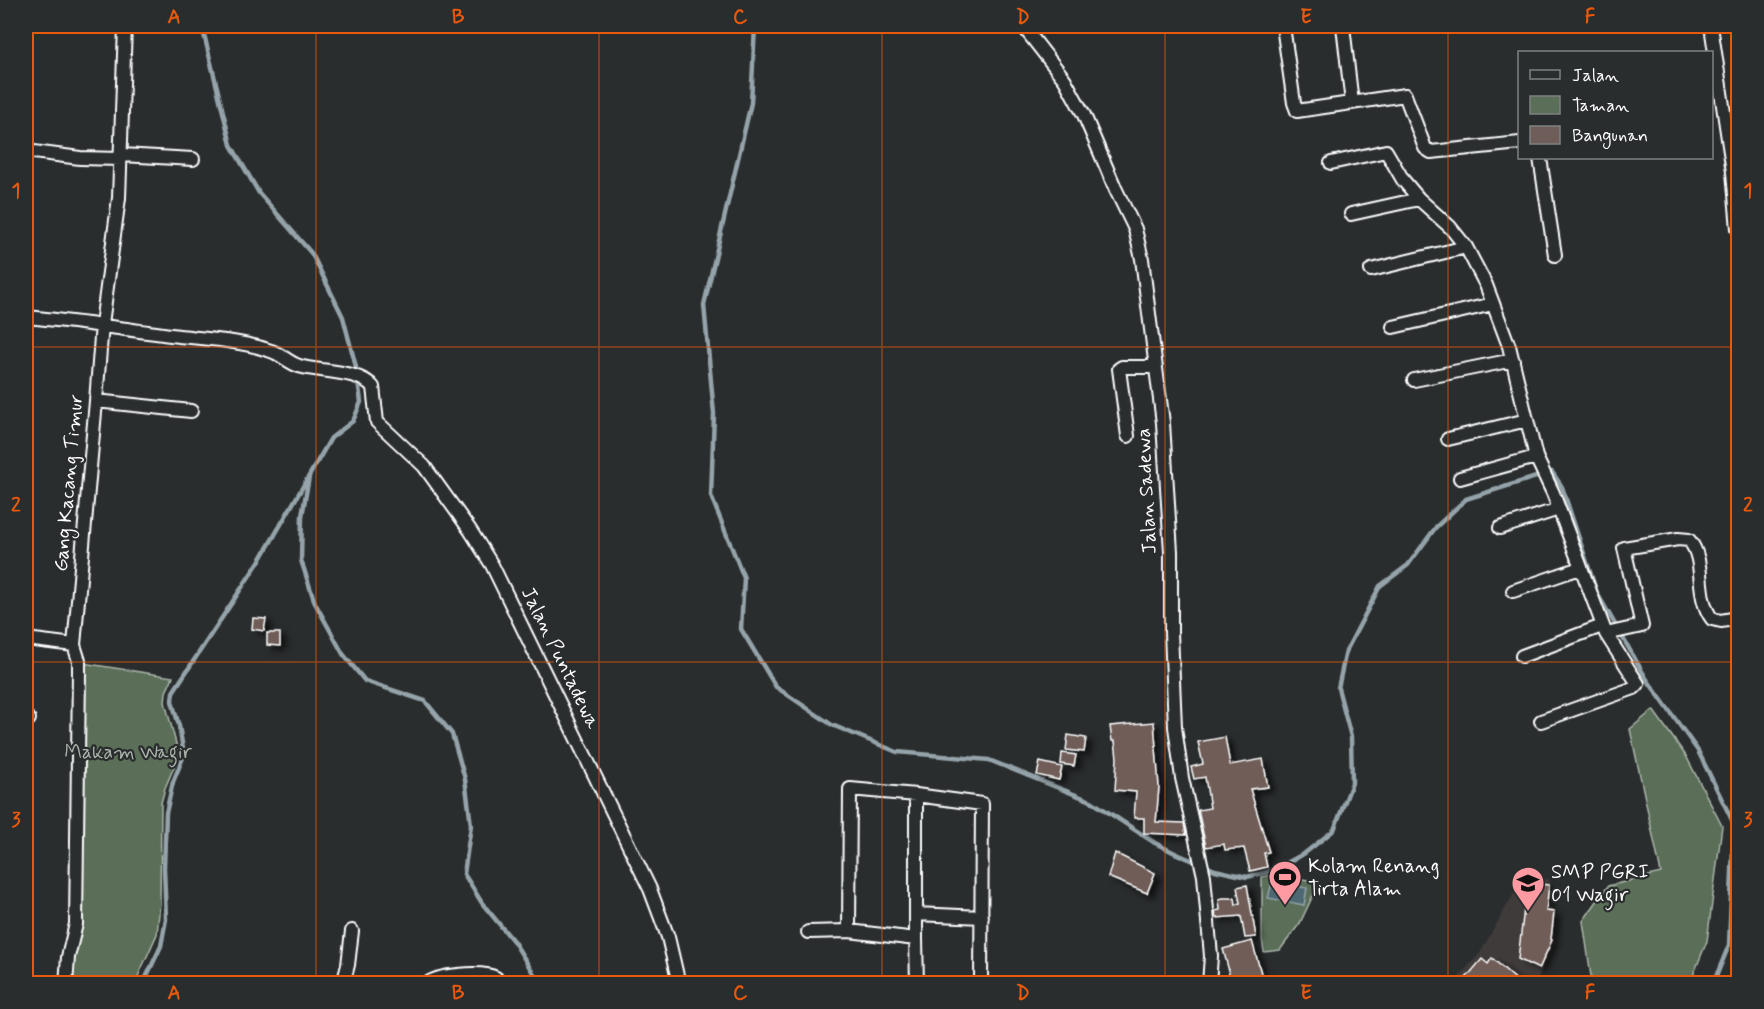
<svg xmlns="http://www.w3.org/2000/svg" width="1764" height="1009" viewBox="0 0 1764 1009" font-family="Mynerve,sans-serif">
<defs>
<filter id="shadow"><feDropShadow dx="6" dy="4" stdDeviation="3" flood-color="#0009"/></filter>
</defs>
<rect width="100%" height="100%" fill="#2a2d2e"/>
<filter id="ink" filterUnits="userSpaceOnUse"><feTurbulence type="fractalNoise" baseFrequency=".0167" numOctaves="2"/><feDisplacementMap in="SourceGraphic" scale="12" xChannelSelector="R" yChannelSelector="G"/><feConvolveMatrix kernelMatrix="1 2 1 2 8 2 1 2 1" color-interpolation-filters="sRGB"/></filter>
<g filter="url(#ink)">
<path fill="#3f3b3b" d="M1549 879 1555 942 1536 983 1453 984 1480 953 1521 881Z"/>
<path fill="#5a6e58" stroke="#acb6ac" stroke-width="1.5" d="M82 663 173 677 166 692 165 702 179 755 165 788 161 803 160 903 157 934 135 983 71 984Z
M1653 710 1686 756 1722 826 1707 941 1690 983H1592L1583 921 1608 886 1661 873 1630 729Z
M1274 874 1313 881 1316 889 1300 923 1280 950 1264 952 1262 939V877Z"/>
<path fill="#4e6772" stroke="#95a4aa" stroke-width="1.5" d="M1272 882 1307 888 1304 905 1268 898Z"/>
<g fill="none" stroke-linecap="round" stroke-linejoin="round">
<path stroke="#95a4aa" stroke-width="4.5" d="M755 26 751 103 704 305 714 414 711 496 744 578 741 629 776 687 832 725 897 752 989 760 1091 801 1155 843 1177 854 1215 870 1247 877 1274 870 1305 853 1334 830 1352 783 1351 737 1338 688 1346 651 1380 586 1408 565 1436 527 1466 499 1552 472 1562 487 1597 593 1646 678 1698 751 1734 824 1729 945 1713 984
M309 477 302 516 301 560 315 603 343 654 365 681 425 701 452 734 465 779 471 825 464 874 482 903 514 942 540 984
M143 984 161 946 166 919 164 868 166 813 173 782 184 755 179 726 172 701 173 692 262 557 331 438 353 421 361 402 356 367 343 317 312 254 259 193 231 145 202 26"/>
</g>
<path fill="#6f5d59" stroke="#fff" stroke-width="1.5" filter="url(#shadow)" d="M253 618 266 619 264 631 252 629Z
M267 633H280V646L267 645Z
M1154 722 1159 787 1156 822 1184 823 1186 835 1144 833V818H1134L1136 792 1115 790 1117 758 1115 741H1112L1110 726Z
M1068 735 1086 738 1084 752 1066 750Z
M1225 737 1230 765 1263 759 1268 787 1250 789 1269 852 1264 853 1267 867 1250 871 1244 848 1225 850 1224 844 1206 847 1198 810 1210 808 1205 777 1194 779 1191 767 1203 764 1198 742Z
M1062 753 1076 755 1074 766 1061 764Z
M1040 762 1062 767 1059 780 1037 775Z
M1115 853 1155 873 1147 893 1108 877Z
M1527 883 1549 885 1546 911 1554 912 1551 939 1552 940 1539 969 1518 959Z
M1247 885 1256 937 1245 938 1241 916 1216 918 1215 911 1220 910 1219 899 1223 898H1235L1236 905 1240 903 1237 887Z
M1252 941 1261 973 1260 984H1228L1229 971 1223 949Z
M1492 958 1521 984H1461L1482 959 1488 964Z"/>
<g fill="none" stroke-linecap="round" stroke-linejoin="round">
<g stroke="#fff" stroke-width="16">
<path id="minor" d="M1023 26 1065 80 1084 115 1116 190 1135 229 1142 259 1163 423 1171 552V632L1175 727 1182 778 1204 876 1211 956 1209 984
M1283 26 1294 103 1297 111 1405 95 1425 148 1431 152 1520 143
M1343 26 1352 103
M1711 26 1733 172 1738 229
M26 151 80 158 120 159
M122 155 193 159
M1540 158 1555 255
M1331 163 1386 151 1403 180 1419 199 1450 227 1466 247 1486 285 1509 346 1536 457 1553 493 1606 634 1642 626 1624 548 1678 539 1689 540C1707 562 1694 595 1712 619L1721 621 1738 618
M1351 214 1419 199
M1371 270 1466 247
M26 317C74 321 122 329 171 335 203 339 240 340 271 351 281 354 289 363 299 366 318 372 360 370 373 387L377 422 424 466 470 530 492 565 650 889 668 937 679 984
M1393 327 1493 304
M1414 380 1513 360
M96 401 191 411
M1128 436 1119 369 1122 367H1156
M1448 439 1527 420
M1460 478 1536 457
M1500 528 1559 509
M1513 591 1580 568
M26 639 74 645
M1522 656 1602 626
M26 719H29
M1541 721 1634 688 1638 684 1606 634
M916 914V795L982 804 981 984
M849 931 850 789 916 795
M808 932 849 931 916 939V914L982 917
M916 939 917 984
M66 984 68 957 76 924 79 671V661L74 645 96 401 102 324 119 198 125 26
M343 984 348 965 352 931
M427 984C437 974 484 971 496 978L498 984"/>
</g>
<use href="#minor" stroke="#2a2d2e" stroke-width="12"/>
</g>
</g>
<path fill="none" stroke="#e8590c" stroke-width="1.5" stroke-opacity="0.55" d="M316 26V984M599 26V984M882 26V984M1165 26V984M1448 26V984M26 347H1738M26 662H1738"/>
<defs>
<g id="stadium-pin" transform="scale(1.725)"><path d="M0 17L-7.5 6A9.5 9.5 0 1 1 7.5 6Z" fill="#ff9aa2" stroke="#2a2d2e"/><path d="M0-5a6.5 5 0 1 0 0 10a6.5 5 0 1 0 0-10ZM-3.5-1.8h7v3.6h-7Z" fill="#111"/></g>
<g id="school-pin" transform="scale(1.725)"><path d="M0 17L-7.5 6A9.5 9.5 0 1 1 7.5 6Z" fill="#ff9aa2" stroke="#2a2d2e"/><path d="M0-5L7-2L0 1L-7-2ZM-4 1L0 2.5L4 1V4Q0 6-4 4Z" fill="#111"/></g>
</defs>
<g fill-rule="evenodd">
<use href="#stadium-pin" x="1285" y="877"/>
<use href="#school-pin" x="1528" y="883"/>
</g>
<g text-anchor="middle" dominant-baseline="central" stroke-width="4.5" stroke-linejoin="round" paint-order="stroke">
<g font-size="20" fill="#fff" stroke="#2a2d2e">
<text transform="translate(69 483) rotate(-85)">Gang Kacang Timur</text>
<text transform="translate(1147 491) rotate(-93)">Jalan Sadewa</text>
<text transform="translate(560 658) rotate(64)">Jalan Puntadewa</text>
</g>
<g font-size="20" fill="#acb6ac" stroke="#2a2d2e">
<text x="128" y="752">Makam Wagir</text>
</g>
<g font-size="20" fill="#fff" stroke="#2a2d2e" text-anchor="start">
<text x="1308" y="866">Kolam Renang<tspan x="1308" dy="23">Tirta Alam</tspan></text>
<text x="1551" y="872">SMP PGRI<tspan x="1551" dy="23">01 Wagir</tspan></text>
</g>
</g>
<rect width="1764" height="1009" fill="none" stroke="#2a2d2e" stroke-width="66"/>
<rect x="1518" y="51" width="195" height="108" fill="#2a2d2e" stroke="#7f8182" stroke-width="1.5"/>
<rect x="1530" y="70" width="30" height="9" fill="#2a2d2e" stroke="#7f8182" stroke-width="1.5"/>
<text x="1572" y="81" font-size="18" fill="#ffffff">Jalan</text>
<rect x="1530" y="96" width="30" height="18" fill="#5a6e58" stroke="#7f8182" stroke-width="1.5"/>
<text x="1572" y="111" font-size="18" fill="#ffffff">Taman</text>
<rect x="1530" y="126" width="30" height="18" fill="#6f5d59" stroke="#7f8182" stroke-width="1.5"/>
<text x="1572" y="141" font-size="18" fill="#ffffff">Bangunan</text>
<rect x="33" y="33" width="1698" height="943" fill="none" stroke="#e8590c" stroke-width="2"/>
<g font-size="20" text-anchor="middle" font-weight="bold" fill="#e8590c">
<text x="174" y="23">A</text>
<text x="458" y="23">B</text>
<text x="740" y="23">C</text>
<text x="1023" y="23">D</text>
<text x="1306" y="23">E</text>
<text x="1590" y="23">F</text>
<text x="16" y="197">1</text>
<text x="1748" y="197">1</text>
<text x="16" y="511">2</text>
<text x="1748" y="511">2</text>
<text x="16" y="826">3</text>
<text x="1748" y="826">3</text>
<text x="174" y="999">A</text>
<text x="458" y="999">B</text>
<text x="740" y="999">C</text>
<text x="1023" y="999">D</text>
<text x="1306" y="999">E</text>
<text x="1590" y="999">F</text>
</g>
</svg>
